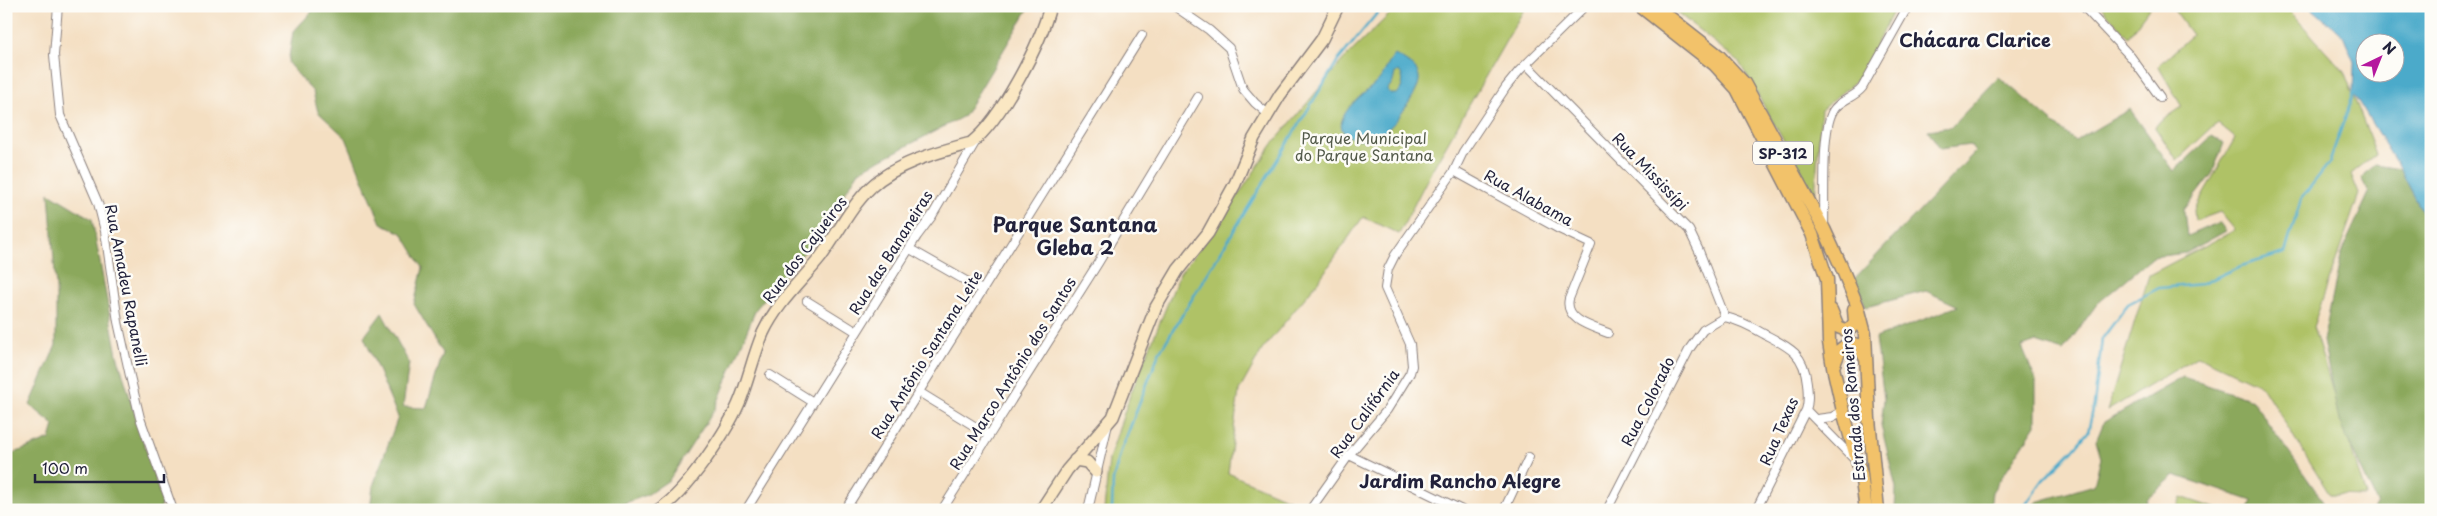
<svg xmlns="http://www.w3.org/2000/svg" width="2437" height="516" viewBox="0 0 2437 516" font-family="'Playpen Sans',sans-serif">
<rect width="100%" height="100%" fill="#fdfcf7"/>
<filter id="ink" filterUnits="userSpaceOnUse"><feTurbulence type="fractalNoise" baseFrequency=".02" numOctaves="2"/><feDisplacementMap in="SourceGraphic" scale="10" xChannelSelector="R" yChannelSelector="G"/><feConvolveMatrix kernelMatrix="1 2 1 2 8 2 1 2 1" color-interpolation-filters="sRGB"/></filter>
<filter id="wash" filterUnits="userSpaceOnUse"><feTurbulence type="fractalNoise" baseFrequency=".0096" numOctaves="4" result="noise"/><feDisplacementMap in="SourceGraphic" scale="20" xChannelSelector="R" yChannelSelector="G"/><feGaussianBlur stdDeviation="1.12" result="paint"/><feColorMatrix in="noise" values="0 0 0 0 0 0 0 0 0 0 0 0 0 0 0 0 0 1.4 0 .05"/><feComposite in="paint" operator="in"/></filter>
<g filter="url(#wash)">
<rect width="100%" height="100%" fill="#f4dfc2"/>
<path fill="#afc266" stroke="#687250" d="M1398 6H1526L1432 170 1399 234 1363 217 1317 283 1262 350 1239 391 1228 473 1297 503 1293 510H1104L1109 459 1129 398 1180 273 1225 215 1272 145 1343 60Z
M1669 6H1896L1859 78 1821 110 1815 196 1739 62Z
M2100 6H2151L2128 37Z
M2171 6H2285L2344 71 2376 154 2351 174 2359 194 2313 327 2366 496 2330 495 2262 386 2198 356 2107 411 2149 275 2235 230 2220 212 2195 221 2194 210 2235 138 2217 123 2177 160 2154 126 2182 107 2158 66 2192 35Z
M2181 497 2220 510H2176Z"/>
<path fill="#8ba85b" stroke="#56654b" d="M317 6H390L397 11 404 6H1030L964 116 859 171 817 237 756 309 715 409 669 480 647 495 620 505 614 510H370L373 486 398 417 364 337 382 313 409 363 403 407 426 408 443 353 414 304 423 268 402 233 381 223 346 138 318 112 313 92 288 63 293 32Z
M1999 77 2075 141 2130 109 2174 171 2212 136 2224 143 2212 174 2184 210 2187 236 2219 222 2226 231 2186 253 2153 257 2097 304 2063 351 2036 342 2022 347 2036 381V425L1992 492 1990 510H1895L1896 488 1881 425 1884 399 1876 338 1958 306 1926 291 1866 307 1854 279 1975 152 1970 145 1940 149 1928 130 1951 127Z
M2375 165 2400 169 2431 228V510H2373L2377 503 2339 421 2323 341 2342 251 2369 193 2361 178Z
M49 193 92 219 117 355 162 502 160 510H6V467L12 454 50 439 54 425 30 405 56 345V288Z
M2183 377 2252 400 2323 501 2322 510H2249L2252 501 2175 475 2147 499 2146 510H2030L2036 502 2094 485 2101 458 2096 441 2104 422Z"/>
<path fill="#4baaca" stroke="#366682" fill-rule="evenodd" d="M2309 6H2431V228L2400 169 2353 93 2354 62 2343 36ZM2364 42H2394V72H2364Z
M1395 55C1421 69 1426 76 1410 101 1401 114 1394 127 1379 135 1361 145 1329 137 1346 112 1354 100 1366 92 1376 83 1385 75 1387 63 1395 55ZM1399 71C1405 78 1403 88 1397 94H1390L1387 90 1393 82 1395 73Z"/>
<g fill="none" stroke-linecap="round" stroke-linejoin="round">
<path stroke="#4baaca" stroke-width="2.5" d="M1112 510 1113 480 1121 451 1159 353 1337 62 1383 6
M2022 510 2043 480 2073 450 2088 432 2094 405 2102 339 2128 304 2159 288 2202 284 2241 266 2285 253 2301 199 2329 163 2354 92"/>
</g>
</g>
<g filter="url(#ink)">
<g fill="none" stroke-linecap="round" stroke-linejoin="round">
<g stroke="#8b807e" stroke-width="10">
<path id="street" d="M58 6 54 55 60 115 98 203 105 231 118 322 130 376 140 418 173 510
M1174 6 1209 30 1229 48 1243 89 1255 103 1268 114
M2083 6 2131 57 2160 97
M1526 64 1689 230 1699 251 1725 317
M1454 171 1559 229 1591 244 1569 299C1564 320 1593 327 1608 333
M1824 226C1825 202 1821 130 1833 111 1839 100 1854 98 1862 88L1908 6
M910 249 982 290
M807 301 857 332
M1725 317C1739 320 1752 327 1764 334 1789 347 1804 353 1807 383 1808 393 1809 401 1806 410L1756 510
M770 375 813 402
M919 392 989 435
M1806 410 1854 459
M1817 419 1832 417 1843 411
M1349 455 1462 510
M746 510 917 236 932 216 976 141
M845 510 1142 35
M942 510 1098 263 1198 97
M1088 510 1108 424
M1310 510 1349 455 1387 410 1410 373 1412 366 1410 344 1385 288 1388 269 1395 255 1454 171 1463 152 1506 87 1519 71 1585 6
M1504 510 1529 457
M1607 510 1690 348 1703 330 1725 317"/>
</g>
<g stroke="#8b807e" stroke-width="14">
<path id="secondary" d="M1075 460 1087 462 1096 472
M658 510C685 495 730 427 741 398 749 377 754 354 763 333 777 303 800 283 820 258 837 235 850 207 871 187 896 163 938 152 971 143 1001 120 1041 43 1050 6
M1041 510 1067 470 1113 417 1156 307 1178 270 1208 233 1235 184 1254 138 1280 95 1322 39 1338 6"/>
</g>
<g stroke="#8b807e" stroke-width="15">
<path id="primary" d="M1640 6 1714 64 1737 89 1812 234 1827 279 1829 342 1833 367 1843 411 1861 474 1866 510
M1655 6 1719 56 1744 83 1824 229 1841 266 1858 307 1865 334 1869 419 1878 510
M1831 310 1838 327 1846 330 1851 328 1855 322 1854 310
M1833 367 1840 350 1849 343 1858 345 1866 359"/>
</g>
<use href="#street" stroke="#fff" stroke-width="8"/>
<use href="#secondary" stroke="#fae7c3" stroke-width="11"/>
<use href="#primary" stroke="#f2c26a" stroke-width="12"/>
</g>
</g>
<g text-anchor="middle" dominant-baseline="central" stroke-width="5" stroke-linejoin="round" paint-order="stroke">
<rect fill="#fdfcf7" stroke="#646373" stroke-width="1" x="1753" y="141.5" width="60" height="23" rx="4"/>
<g font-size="14" font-weight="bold" fill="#22223b">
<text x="1783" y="153">SP-312</text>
</g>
<g font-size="15" fill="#535a4a" stroke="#fdfcf7">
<text x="1364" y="137">Parque Municipal<tspan x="1364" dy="17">do Parque Santana</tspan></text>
</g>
<g font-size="15" fill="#22223b" stroke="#fdfcf7">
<text transform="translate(1651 171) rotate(46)">Rua Mississípi</text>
<text transform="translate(1529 197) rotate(29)">Rua Alabama</text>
<text transform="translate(804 249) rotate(-53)">Rua dos Cajueiros</text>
<text transform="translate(890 252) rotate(-58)">Rua das Bananeiras</text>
<text transform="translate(127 285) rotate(79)">Rua Amadeu Rapanelli</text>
<text transform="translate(926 354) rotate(-58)">Rua Antônio Santana Leite</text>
<text transform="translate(1012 373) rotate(-58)">Rua Marco Antônio dos Santos</text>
<text transform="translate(1647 401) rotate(-63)">Rua Colorado</text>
<text transform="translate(1852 405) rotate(-95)">Estrada dos Romeiros</text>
<text transform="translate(1364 413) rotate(-54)">Rua Califórnia</text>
<text transform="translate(1778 431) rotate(-66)">Rua Texas</text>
</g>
<g font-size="18" font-weight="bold" fill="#22223b" stroke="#fdfcf7">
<text x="1975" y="39">Chácara Clarice</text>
<text x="1460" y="480">Jardim Rancho Alegre</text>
</g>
<g font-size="20" font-weight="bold" fill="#22223b" stroke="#fdfcf7">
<text x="1075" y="224">Parque Santana<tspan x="1075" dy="23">Gleba 2</tspan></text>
</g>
</g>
<rect width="2437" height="516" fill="none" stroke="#fdfcf7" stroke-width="25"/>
<g transform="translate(2380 58) rotate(43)"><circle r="24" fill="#fdfcf7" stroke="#a5a5ac"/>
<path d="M0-4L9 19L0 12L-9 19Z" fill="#b5179e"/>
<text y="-8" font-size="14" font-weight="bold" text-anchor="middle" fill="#22223b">N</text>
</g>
<path d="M35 474v8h129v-8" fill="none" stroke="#22223b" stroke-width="2.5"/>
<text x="42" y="474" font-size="15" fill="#22223b" stroke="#fdfcf7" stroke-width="4" paint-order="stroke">100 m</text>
</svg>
